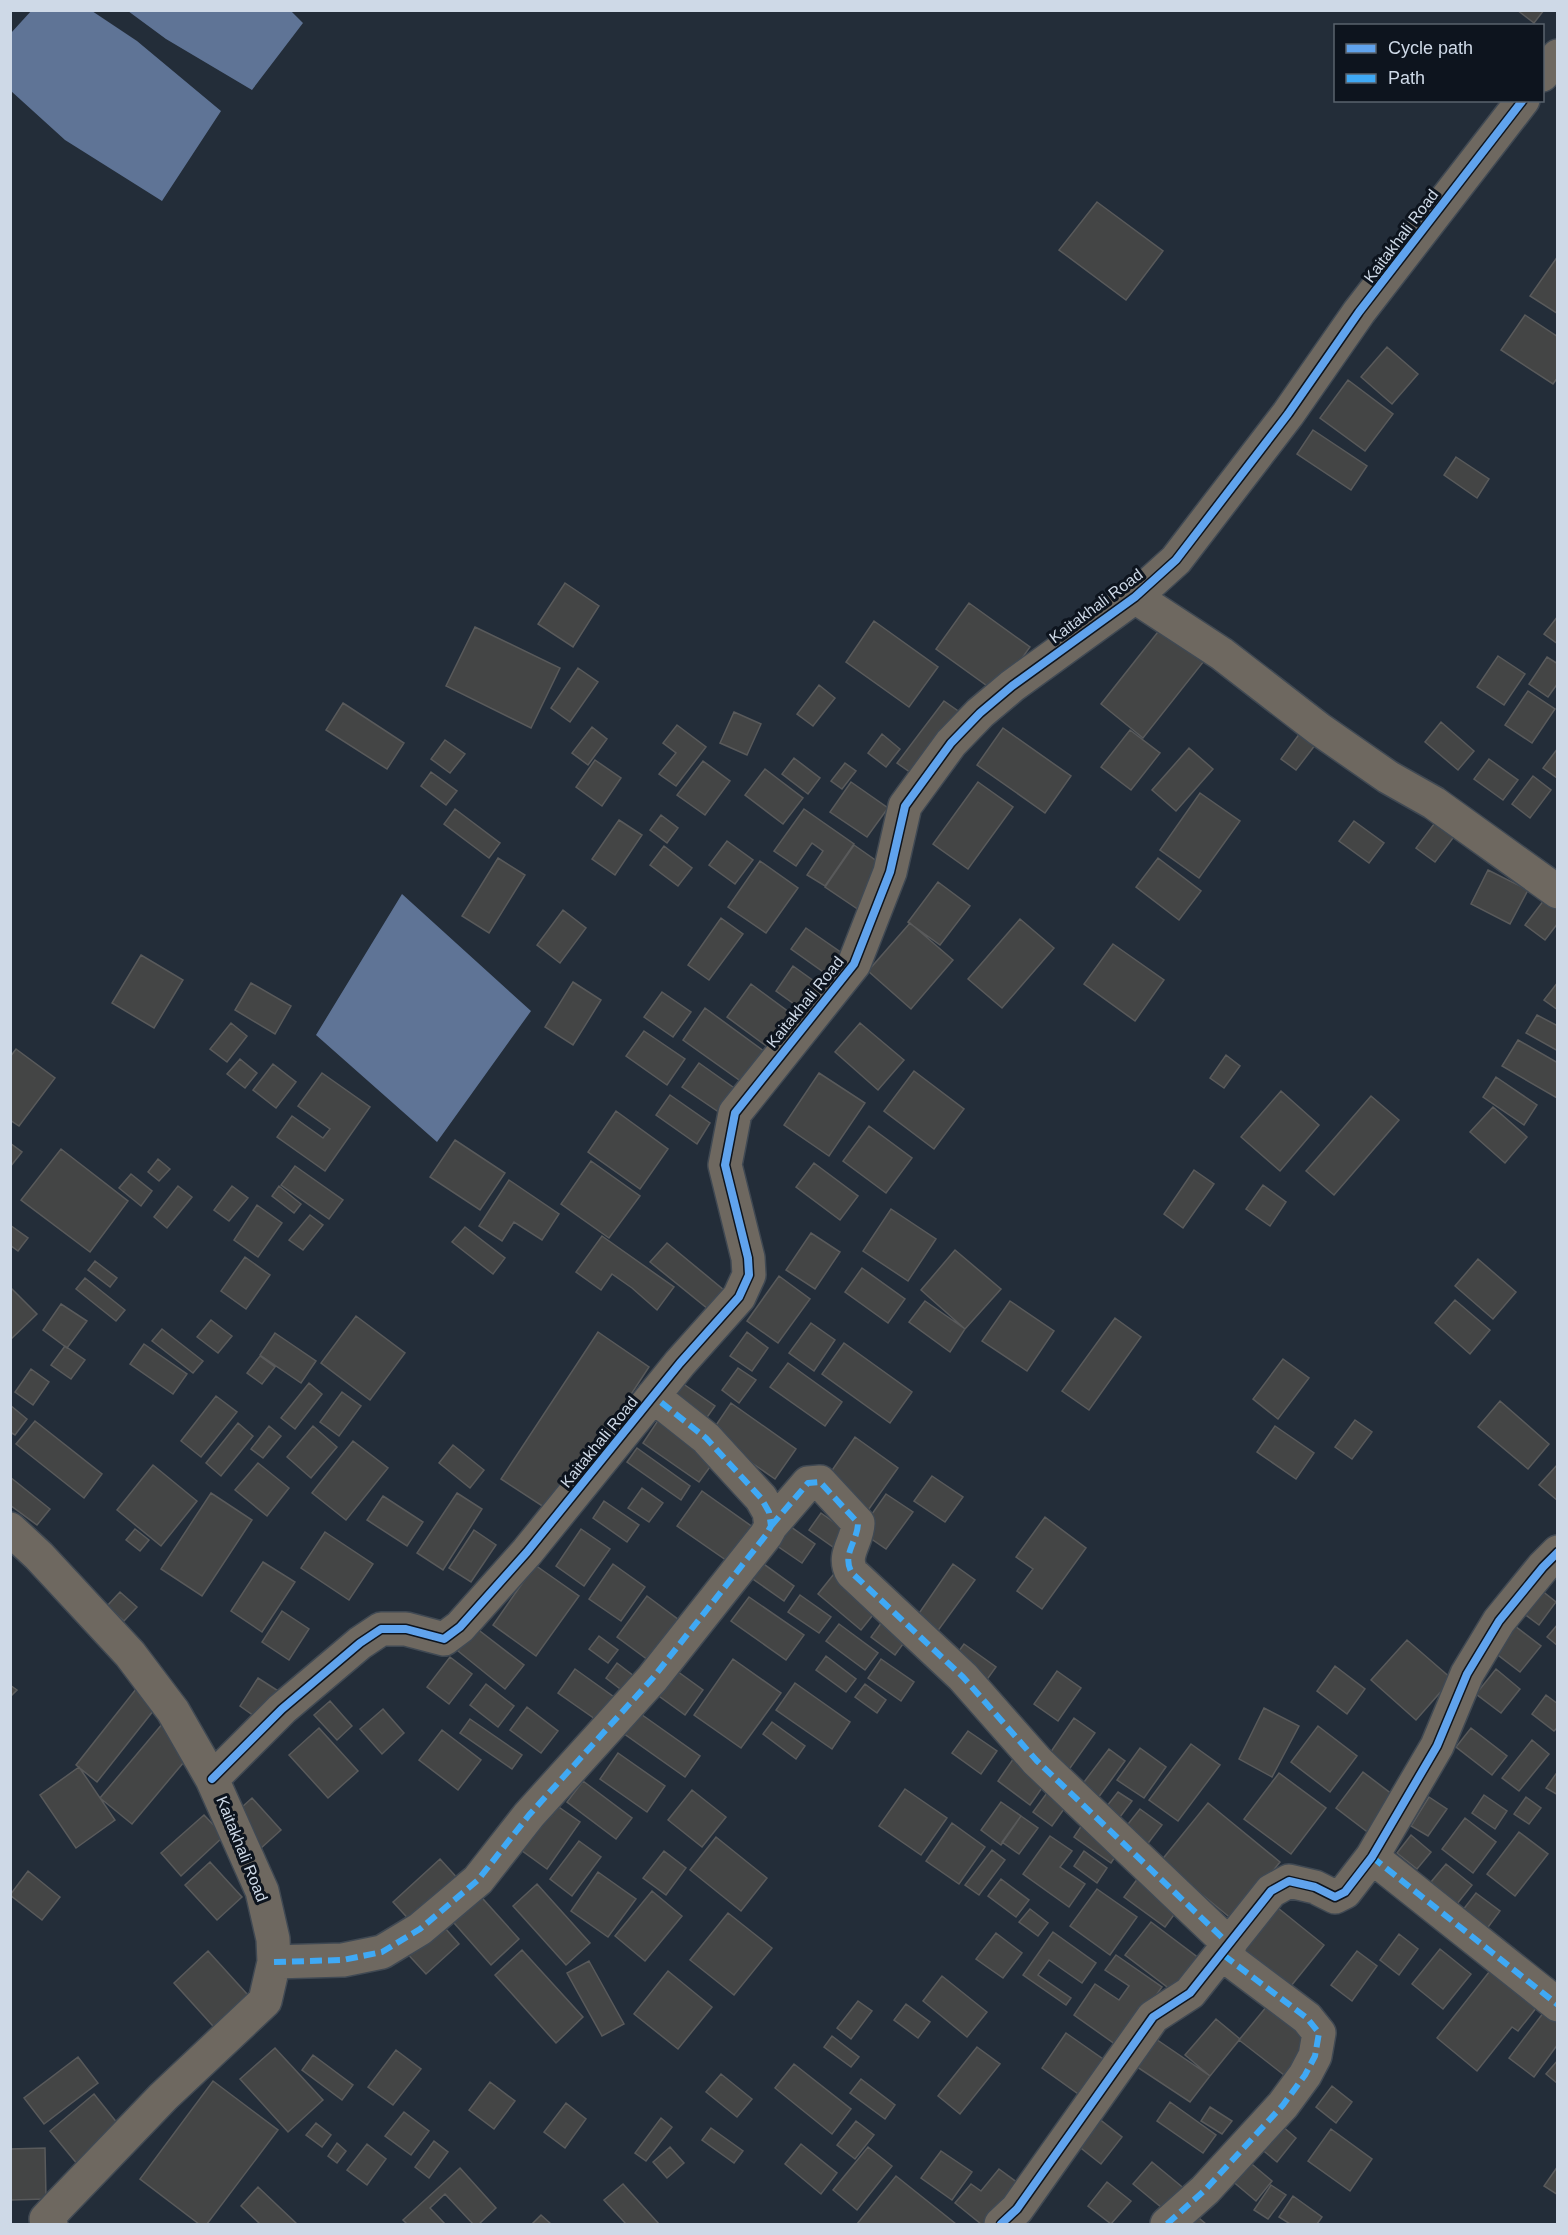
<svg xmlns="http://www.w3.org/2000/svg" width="1568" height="2235" viewBox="0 0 1568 2235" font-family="Helvetica,sans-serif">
<rect width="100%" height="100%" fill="#232d39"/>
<path fill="#5f7496" d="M32 10 92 11 137 41 221 111 162 201 65 140 11 91V33Z
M128 11H291L303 23 252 90 166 39Z
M402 894 531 1011 437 1142 316 1035Z"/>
<path fill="#444545" stroke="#595a5b" stroke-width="1.5" d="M1517 10H1544L1534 23Z
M1097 202 1163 251 1126 300 1059 250Z
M1558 256V314L1530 296Z
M1525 315 1558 337V377L1553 384 1501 350Z
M1387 347 1418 374 1392 404 1361 377Z
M1348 380 1393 414 1365 451 1320 418Z
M1313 430 1367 466 1351 490 1297 454Z
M1456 457 1489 479 1477 498 1444 475Z
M565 583 599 606 573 647 538 624Z
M969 603 1030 647 997 693 936 649Z
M1558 616V644L1544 634Z
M874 621 938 667 909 707 846 662Z
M1165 623 1208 656 1143 738 1101 704Z
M475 627 560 668 531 728 446 686Z
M1498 656 1525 674 1504 705 1477 687Z
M1547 657 1558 664V683L1548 697 1529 684Z
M578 668 598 682 570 722 551 708Z
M819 685 835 698 813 726 797 714Z
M1528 691 1555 709 1532 743 1505 725Z
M944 701 961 713 914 775 897 763Z
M343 703 404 743 387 769 326 730Z
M734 712 761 724 747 755 720 743Z
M1441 722 1474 751 1458 770 1425 742Z
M677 725 706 747 676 786 659 774 676 753 663 743Z
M592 727 607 739 588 765 572 753Z
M1003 728 1071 776 1045 813 977 765Z
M1130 730 1160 753 1131 790 1101 767Z
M1300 733 1316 744 1296 770 1281 759Z
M882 734 900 749 886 767 868 753Z
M445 740 465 754 450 773 431 759Z
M1189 748 1213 769 1176 811 1152 790Z
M1558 748V778H1557L1543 768Z
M794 758 820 778 808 794 782 774Z
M1489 759 1518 780 1503 800 1474 779Z
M595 760 621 778 602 806 576 787Z
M703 761 730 781 705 815 677 795Z
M845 763 856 771 842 789 831 781Z
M765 769 803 798 783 824 745 795Z
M431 772 457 791 446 805 421 786Z
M1533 776 1551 790 1530 818 1512 804Z
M851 782 888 808 867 837 830 812Z
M978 782 1013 807 968 869 933 844Z
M1200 793 1240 821 1199 878 1160 850Z
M455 809 500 843 489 858 444 824Z
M804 809 854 844 825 886 807 875 823 851 812 843 796 866 774 851Z
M661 815 678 828 667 843 650 830Z
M619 820 642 835 615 875 592 859Z
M1437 820 1456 834 1435 862 1416 848Z
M1354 821 1384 843 1369 863 1339 841Z
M727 841 753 860 735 884 709 865Z
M854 845 888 869 859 910 825 887Z
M664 846 692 868 678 886 650 865Z
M498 858 525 875 489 933 462 916Z
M1158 858 1201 891 1179 920 1136 887Z
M760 861 798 888 766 933 728 907Z
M1488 870 1528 890 1510 924 1471 904Z
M938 882 970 906 940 945 908 922Z
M1544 900 1558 910V923L1545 940 1525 925Z
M563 910 586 928 560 963 537 945Z
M721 918 743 934 709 980 688 965Z
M1020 919 1054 948 1002 1008 968 979Z
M910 923 953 960 911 1009 868 971Z
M806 928 852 960 836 981 791 949Z
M1113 944 1164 980 1135 1021 1084 984Z
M141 955 183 980 154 1028 112 1003Z
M793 966 818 984 801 1009 776 991Z
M573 982 601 1000 573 1045 545 1027Z
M1558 982V1010L1544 1000Z
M251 983 291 1006 275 1034 235 1010Z
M751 984 797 1018 773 1051 727 1017Z
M662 992 691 1012 673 1037 644 1017Z
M705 1008 768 1054 742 1082 683 1040Z
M1537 1015 1558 1026V1051L1526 1033Z
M231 1023 247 1036 227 1062 210 1049Z
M860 1023 904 1060 878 1090 835 1052Z
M644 1031 685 1059 667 1085 626 1056Z
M1518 1040 1558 1063 1557 1098 1502 1066Z
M16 1049 55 1078 19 1126 10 1120V1057Z
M1226 1055 1240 1066 1224 1088 1210 1078Z
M240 1059 257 1073 245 1088 227 1074Z
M699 1063 737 1090 723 1115 682 1087Z
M273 1064 296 1082 276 1108 253 1090Z
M914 1071 964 1109 934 1149 884 1111Z
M322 1073 370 1107 325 1171 277 1137 292 1116 323 1138 330 1129 298 1106Z
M819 1073 865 1103 829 1156 784 1125Z
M1496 1077 1537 1105 1524 1125 1483 1097Z
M1281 1091 1319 1125 1280 1171 1241 1137Z
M670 1095 710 1123 697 1144 656 1115Z
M1371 1096 1399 1120 1334 1195 1306 1171Z
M1493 1107 1527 1137 1505 1163 1470 1132Z
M616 1111 668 1149 640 1189 588 1152Z
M869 1126 912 1158 886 1193 843 1161Z
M455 1140 505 1173 480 1210 430 1177Z
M10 1143 22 1152 10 1167Z
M61 1149 128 1201 90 1252 21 1200Z
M158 1159 170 1169 159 1181 148 1172Z
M591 1161 640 1196 609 1238 561 1204Z
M814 1163 858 1196 840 1220 796 1187Z
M295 1166 343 1200 329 1219 281 1185Z
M1194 1170 1214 1184 1183 1228 1164 1214Z
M131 1174 152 1191 141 1206 119 1188Z
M509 1180 559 1214 542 1240 514 1222 502 1241 479 1226Z
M1263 1185 1286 1202 1270 1226 1246 1209Z
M178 1186 192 1197 167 1228 154 1217Z
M232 1186 248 1198 229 1221 214 1210Z
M279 1186 301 1204 294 1213 272 1196Z
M257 1205 282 1223 258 1257 234 1240Z
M891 1209 936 1239 908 1281 863 1251Z
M310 1215 323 1225 303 1250 289 1240Z
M10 1225 28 1238 18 1251 10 1245Z
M465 1227 505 1258 493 1274 452 1242Z
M811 1233 840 1252 815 1289 786 1270Z
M602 1236 674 1287 657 1310 632 1288 612 1274 601 1290 576 1272Z
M667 1243 724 1290 708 1309 650 1262Z
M955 1250 1001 1289 965 1329 921 1290Z
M245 1257 270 1275 246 1309 221 1291Z
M1478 1259 1516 1292 1493 1319 1455 1286Z
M95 1261 117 1278 110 1287 88 1270Z
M862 1268 905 1299 888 1323 845 1292Z
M779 1276 810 1299 778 1343 747 1321Z
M85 1278 125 1310 116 1321 76 1289Z
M10 1287 37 1314 10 1340Z
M1455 1300 1490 1330 1470 1354 1435 1323Z
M925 1301 965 1329 950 1352 909 1322Z
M1010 1301 1054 1331 1027 1371 982 1341Z
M61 1304 87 1321 67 1348 43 1330Z
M356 1316 405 1353 370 1400 321 1363Z
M1115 1318 1141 1337 1089 1410 1062 1391Z
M211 1320 232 1336 218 1353 197 1337Z
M811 1323 835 1340 814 1371 789 1353Z
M162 1329 203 1361 193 1373 152 1341Z
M598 1332 649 1367 553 1513 501 1479Z
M747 1332 768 1348 752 1371 730 1356Z
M275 1333 316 1361 301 1383 260 1355Z
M844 1343 912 1392 890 1423 822 1374Z
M144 1344 187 1374 173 1394 130 1364Z
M65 1346 85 1360 71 1379 51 1365Z
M260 1356 275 1367 262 1384 247 1373Z
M1283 1359 1309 1378 1278 1419 1253 1399Z
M788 1363 842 1402 825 1426 770 1387Z
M738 1368 756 1380 739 1403 722 1390Z
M31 1369 49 1382 33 1405 15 1392Z
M309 1383 322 1394 295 1429 281 1418Z
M682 1383 715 1406 703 1423 670 1400Z
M342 1392 361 1406 339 1436 320 1422Z
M216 1396 237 1412 201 1457 181 1441Z
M1500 1401 1549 1444 1528 1469 1478 1427Z
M731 1403 796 1449 775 1479 710 1434Z
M10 1405 27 1419 15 1435 10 1432Z
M661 1416 718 1456 699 1482 643 1443Z
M1355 1420 1372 1432 1352 1459 1335 1447Z
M35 1421 102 1474 84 1498 16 1444Z
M238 1423 253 1436 221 1476 206 1463Z
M269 1426 281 1436 263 1458 251 1449Z
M313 1426 337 1447 311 1478 287 1457Z
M1275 1426 1314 1453 1296 1479 1257 1452Z
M855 1437 898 1468 869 1509 826 1479Z
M353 1441 388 1468 346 1520 312 1493Z
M453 1445 484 1470 470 1488 439 1463Z
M637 1448 690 1486 681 1500 627 1462Z
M258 1463 289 1488 267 1516 235 1490Z
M1558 1464V1501L1539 1485Z
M153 1465 197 1501 161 1546 117 1510Z
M932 1476 963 1497 945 1522 914 1501Z
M10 1477 50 1509 37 1525 10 1505Z
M642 1488 663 1503 649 1522 628 1508Z
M702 1491 757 1530 733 1565 677 1526Z
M211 1493 252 1520 202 1596 161 1569Z
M457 1493 482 1509 443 1570 417 1553Z
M886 1494 913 1512 886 1549 860 1531Z
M383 1496 423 1522 407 1546 367 1520Z
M604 1501 639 1525 627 1542 593 1518Z
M821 1513 852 1535 840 1552 809 1530Z
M1045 1517 1086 1548 1042 1609 1017 1591 1033 1569 1016 1557Z
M784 1522 815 1544 802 1563 770 1541Z
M135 1529 149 1540 140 1551 126 1540Z
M581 1529 610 1549 584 1586 556 1566Z
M474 1530 496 1545 471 1582 449 1568Z
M325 1532 373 1564 349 1600 301 1568Z
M263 1562 295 1582 262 1632 231 1611Z
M761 1562 794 1586 784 1601 750 1577Z
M613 1564 645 1587 621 1621 589 1599Z
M953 1564 975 1580 934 1636 913 1622Z
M535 1565 579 1596 536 1656 493 1625Z
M837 1570 880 1606 861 1630 818 1594Z
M1541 1590 1556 1602 1539 1625 1523 1613Z
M120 1592 137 1607 124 1621 107 1606Z
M800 1595 831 1617 819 1633 788 1612Z
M647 1596 679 1620 648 1660 617 1637Z
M749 1597 804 1635 786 1660 731 1621Z
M282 1611 309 1629 289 1660 262 1642Z
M887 1615 911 1633 895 1655 871 1637Z
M839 1624 878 1653 865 1670 826 1641Z
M1558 1624V1646L1547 1637Z
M1515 1626 1541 1646 1520 1672 1494 1652Z
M476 1628 524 1665 505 1689 458 1651Z
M599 1636 618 1650 608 1663 589 1649Z
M1407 1640 1452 1679 1416 1720 1371 1680Z
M964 1644 996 1667 983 1685 951 1662Z
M826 1656 856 1679 846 1692 816 1670Z
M450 1657 472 1674 449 1704 427 1687Z
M733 1659 781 1693 741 1748 694 1715Z
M881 1659 914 1682 901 1701 868 1678Z
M617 1663 639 1680 628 1695 606 1678Z
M670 1666 703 1690 685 1715 652 1691Z
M1335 1666 1365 1689 1347 1714 1317 1691Z
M575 1669 621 1702 605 1726 558 1693Z
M1496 1669 1520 1689 1501 1713 1476 1694Z
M1057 1671 1081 1688 1058 1721 1034 1704Z
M258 1678 283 1694 264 1723 240 1706Z
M795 1683 850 1722 832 1749 776 1710Z
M140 1684 161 1701 97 1782 76 1765Z
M486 1684 514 1706 498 1727 470 1705Z
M865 1684 886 1700 877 1713 855 1697Z
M10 1685 17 1690 10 1697Z
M1546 1695 1558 1704V1727L1554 1731 1532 1714Z
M330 1701 352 1726 337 1740 314 1715Z
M527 1707 558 1731 541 1753 510 1730Z
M1264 1708 1299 1726 1272 1777 1239 1759Z
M383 1709 404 1733 382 1754 360 1729Z
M638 1712 700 1756 685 1777 623 1733Z
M1074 1718 1095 1733 1068 1771 1048 1756Z
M470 1719 522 1755 512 1769 460 1733Z
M772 1722 805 1746 796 1759 763 1734Z
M163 1723 194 1750 132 1824 100 1798Z
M1318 1726 1357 1756 1330 1792 1291 1762Z
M319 1728 358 1771 328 1798 289 1755Z
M1471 1728 1507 1756 1492 1775 1456 1747Z
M442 1730 481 1760 458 1790 419 1760Z
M968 1731 997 1751 981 1774 952 1753Z
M1532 1740 1549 1754 1519 1791 1502 1778Z
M1191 1744 1220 1765 1178 1821 1149 1800Z
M1140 1748 1166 1767 1144 1798 1117 1780Z
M1109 1749 1125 1761 1098 1798 1081 1786Z
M618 1753 665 1786 647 1812 600 1779Z
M1016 1755 1049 1778 1030 1805 998 1781Z
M79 1767 115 1820 76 1848 40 1795Z
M1558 1771V1795L1546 1788Z
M1363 1772 1397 1798 1370 1834 1336 1808Z
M1279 1773 1326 1808 1291 1854 1244 1819Z
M583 1781 632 1818 616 1839 567 1802Z
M1052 1786 1071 1799 1052 1826 1033 1812Z
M905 1789 947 1818 921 1855 879 1826Z
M692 1790 726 1817 702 1847 668 1820Z
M1118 1792 1132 1801 1117 1821 1103 1811Z
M1484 1795 1507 1811 1495 1829 1472 1813Z
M1429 1797 1447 1809 1428 1836 1411 1826Z
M1526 1797 1541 1808 1529 1824 1514 1814Z
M252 1798 281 1830 260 1849 231 1817Z
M1001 1802 1021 1816 1001 1845 981 1830Z
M553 1803 580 1822 547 1869 521 1850Z
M1208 1803 1280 1862 1233 1920 1161 1861Z
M1140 1809 1162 1825 1146 1846 1124 1829Z
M204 1815 224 1836 181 1876 161 1853Z
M1021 1816 1038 1828 1019 1854 1002 1842Z
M1465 1818 1496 1842 1473 1873 1442 1849Z
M1084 1822 1121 1848 1111 1863 1074 1837Z
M952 1823 985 1847 959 1884 926 1861Z
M1519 1832 1548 1854 1515 1896 1487 1874Z
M1411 1835 1431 1852 1417 1869 1397 1853Z
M1050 1836 1072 1851 1060 1867 1085 1884 1069 1907 1023 1874Z
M716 1837 767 1878 741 1911 690 1870Z
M579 1841 601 1857 572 1896 550 1879Z
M992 1850 1005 1860 979 1895 965 1885Z
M664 1851 686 1868 666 1895 643 1878Z
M1084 1851 1107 1868 1097 1883 1074 1866Z
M440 1859 460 1881 413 1924 393 1902Z
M210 1862 242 1897 217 1920 185 1885Z
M1446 1864 1472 1885 1457 1904 1431 1882Z
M28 1871 60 1897 42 1920 10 1895Z
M598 1872 636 1899 608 1937 571 1911Z
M1141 1874 1182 1904 1165 1927 1124 1897Z
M1001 1879 1029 1900 1016 1917 988 1896Z
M537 1884 590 1943 566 1965 513 1906Z
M1097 1889 1137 1917 1110 1955 1070 1926Z
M475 1890 519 1939 491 1965 447 1915Z
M652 1891 682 1916 645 1961 615 1936Z
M1476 1893 1500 1911 1480 1938 1455 1920Z
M1273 1904 1324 1945 1283 1996 1231 1955Z
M1030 1909 1048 1923 1038 1936 1019 1922Z
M728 1913 772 1948 734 1995 690 1960Z
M438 1920 459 1944 426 1974 404 1950Z
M1151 1922 1204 1962 1179 1996 1125 1955Z
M1053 1932 1096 1963 1082 1983 1049 1960 1038 1975 1071 1998 1066 2005 1023 1975Z
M996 1933 1022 1953 1003 1978 976 1959Z
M1399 1934 1418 1949 1399 1975 1380 1960Z
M1440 1949 1471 1974 1443 2009 1412 1984Z
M522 1950 583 2017 556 2043 495 1975Z
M208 1951 257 2005 222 2036 174 1983Z
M1357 1951 1377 1966 1352 2001 1331 1985Z
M1116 1955 1162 1987 1119 2047 1074 2015 1095 1984 1119 2000 1129 1986 1105 1970Z
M589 1961 624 2024 602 2036 567 1973Z
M1493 1967 1541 2002 1518 2031 1512 2027 1477 2071 1437 2038Z
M668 1971 712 2007 678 2049 634 2014Z
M942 1976 987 2012 967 2037 923 2001Z
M858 2001 872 2011 851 2039 837 2028Z
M906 2004 930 2022 918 2038 894 2020Z
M1550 2004 1558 2010V2044L1534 2077 1509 2058Z
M1267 2006 1311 2041 1284 2075 1239 2040Z
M1216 2019 1240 2039 1210 2076 1185 2055Z
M1066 2033 1113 2066 1088 2101 1042 2068Z
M1150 2035 1210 2076 1190 2102 1131 2063Z
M832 2036 859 2057 851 2067 824 2047Z
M977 2047 1000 2064 960 2114 938 2096Z
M275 2048 323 2100 288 2132 240 2079Z
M396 2050 421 2069 393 2105 368 2087Z
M313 2055 353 2085 342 2100 302 2070Z
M78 2057 98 2083 44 2124 24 2098Z
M1558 2060V2084L1546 2074Z
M794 2064 851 2109 832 2134 775 2088Z
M721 2074 752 2099 737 2117 706 2092Z
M861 2079 895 2105 885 2119 850 2093Z
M213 2081 278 2130 207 2224H199L140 2179Z
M490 2082 515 2101 494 2129 469 2110Z
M1332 2086 1352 2102 1336 2123 1316 2107Z
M94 2094 122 2129 78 2165 50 2131Z
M1170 2102 1216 2135 1203 2153 1157 2121Z
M566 2103 586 2119 565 2148 544 2132Z
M1210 2107 1232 2121 1222 2134 1201 2121Z
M404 2112 429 2131 411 2155 385 2136Z
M1093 2114 1122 2137 1101 2164 1072 2141Z
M661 2118 672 2127 646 2161 635 2153Z
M1274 2119 1296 2138 1277 2162 1254 2143Z
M856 2121 874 2135 855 2159 837 2145Z
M316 2123 331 2135 322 2147 306 2135Z
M711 2128 743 2151 734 2163 702 2140Z
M1331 2129 1372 2159 1350 2191 1308 2161Z
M434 2141 448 2152 429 2178 415 2167Z
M337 2143 346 2151 337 2163 328 2156Z
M367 2144 386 2159 367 2185 347 2170Z
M801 2144 837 2173 821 2194 785 2164Z
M670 2147 684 2163 667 2178 653 2162Z
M868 2147 892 2166 857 2210 833 2190Z
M45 2148 46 2199 11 2200 10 2149Z
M941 2151 972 2172 952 2200 921 2178Z
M1247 2160 1272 2181 1256 2201 1231 2180Z
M1152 2162 1192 2195 1173 2217 1133 2184Z
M1558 2166V2195L1544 2186Z
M460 2168 496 2208 479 2224H473L445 2194 430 2208 445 2224H407L403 2220Z
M999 2169 1022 2186 991 2224H981L955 2203 971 2184 981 2191Z
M896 2176 956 2224H857Z
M1107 2182 1131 2201 1111 2224 1088 2206Z
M623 2184 659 2224H626L604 2200Z
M1271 2185 1286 2195 1268 2219 1254 2210Z
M258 2187 297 2224H260L241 2206Z
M1293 2196 1322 2217 1317 2224H1290L1279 2217Z
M1193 2213 1206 2224H1182Z
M541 2215 551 2224H532Z"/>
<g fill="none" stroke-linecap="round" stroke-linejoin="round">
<g stroke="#404953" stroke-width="36">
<path id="minor" d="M1542 75 1558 56
M1135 597 1222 654 1319 729 1388 777 1434 803 1558 892
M771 1526 808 1483 820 1482 858 1523C858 1541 841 1555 852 1573L963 1677 1037 1761 1230 1945
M10 1529 39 1556 130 1654 173 1711 212 1779 262 1891 273 1939 274 1962 265 2001 163 2097 62 2202 46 2219 51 2224
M212 1779 282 1709 360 1643 381 1629H406L444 1639 460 1627 527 1552 680 1363 739 1297 749 1275 748 1258 725 1165 735 1113 854 964 890 872 905 806 951 743 980 713 1012 686 1135 597 1176 560 1288 414 1359 312 1523 100
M1372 1857 1558 2005
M274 1962 343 1960 382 1952 420 1929 478 1880 529 1815 652 1679 766 1535 771 1526 769 1512 761 1498 706 1438 653 1396
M1001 2224 1017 2209 1153 2017 1190 1993 1271 1891 1289 1881 1315 1887 1335 1897 1345 1892 1372 1857 1437 1746 1467 1674 1499 1621 1543 1567 1558 1552
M1167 2224 1205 2190 1283 2105 1305 2075 1315 2056 1319 2033 1307 2018 1222 1954"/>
</g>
<use href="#minor" stroke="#6e6860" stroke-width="33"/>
<path stroke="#3fa9f5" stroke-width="6" stroke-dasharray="12 6" stroke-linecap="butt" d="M771 1526 808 1483 820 1482 858 1523C858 1541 841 1555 852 1573L963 1677 1037 1761 1230 1945
M1372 1857 1558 2005
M274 1962 343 1960 382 1952 420 1929 478 1880 529 1815 652 1679 766 1535 771 1526 769 1512 761 1498 706 1438 653 1396
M1167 2224 1205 2190 1283 2105 1305 2075 1315 2056 1319 2033 1307 2018 1222 1954"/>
<g stroke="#0d141e" stroke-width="11">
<path id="cycleway" d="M212 1779 282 1709 360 1643 381 1629H406L444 1639 460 1627 527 1552 680 1363 739 1297 749 1275 748 1258 725 1165 735 1113 854 964 890 872 905 806 951 743 980 713 1012 686 1135 597 1176 560 1288 414 1359 312 1523 100
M1001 2224 1017 2209 1153 2017 1190 1993 1271 1891 1289 1881 1315 1887 1335 1897 1345 1892 1372 1857 1437 1746 1467 1674 1499 1621 1543 1567 1558 1552"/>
</g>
<use href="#cycleway" stroke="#60a3ed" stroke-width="8"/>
</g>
<g text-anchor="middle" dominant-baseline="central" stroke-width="6" stroke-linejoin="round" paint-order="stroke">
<g font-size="16" fill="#ced9e7" stroke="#0d141e">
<text transform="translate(1401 236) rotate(-53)">Kaitakhali Road</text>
<text transform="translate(1096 606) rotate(-37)">Kaitakhali Road</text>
<text transform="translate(805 1002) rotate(-51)">Kaitakhali Road</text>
<text transform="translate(599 1442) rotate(-51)">Kaitakhali Road</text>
<text transform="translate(242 1849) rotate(68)">Kaitakhali Road</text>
</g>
</g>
<rect width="1568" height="2235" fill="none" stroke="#ced9e7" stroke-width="24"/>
<rect x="1334" y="24" width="210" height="78" fill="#0d141e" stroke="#5a636e" stroke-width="1.5"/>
<rect x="1346" y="44" width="30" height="9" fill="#60a3ed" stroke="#5a636e" stroke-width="1.5"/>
<text x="1388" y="54" font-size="18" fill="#ced9e7">Cycle path</text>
<rect x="1346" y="74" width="30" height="9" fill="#3fa9f5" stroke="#5a636e" stroke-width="1.5"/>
<text x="1388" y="84" font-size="18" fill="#ced9e7">Path</text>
</svg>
